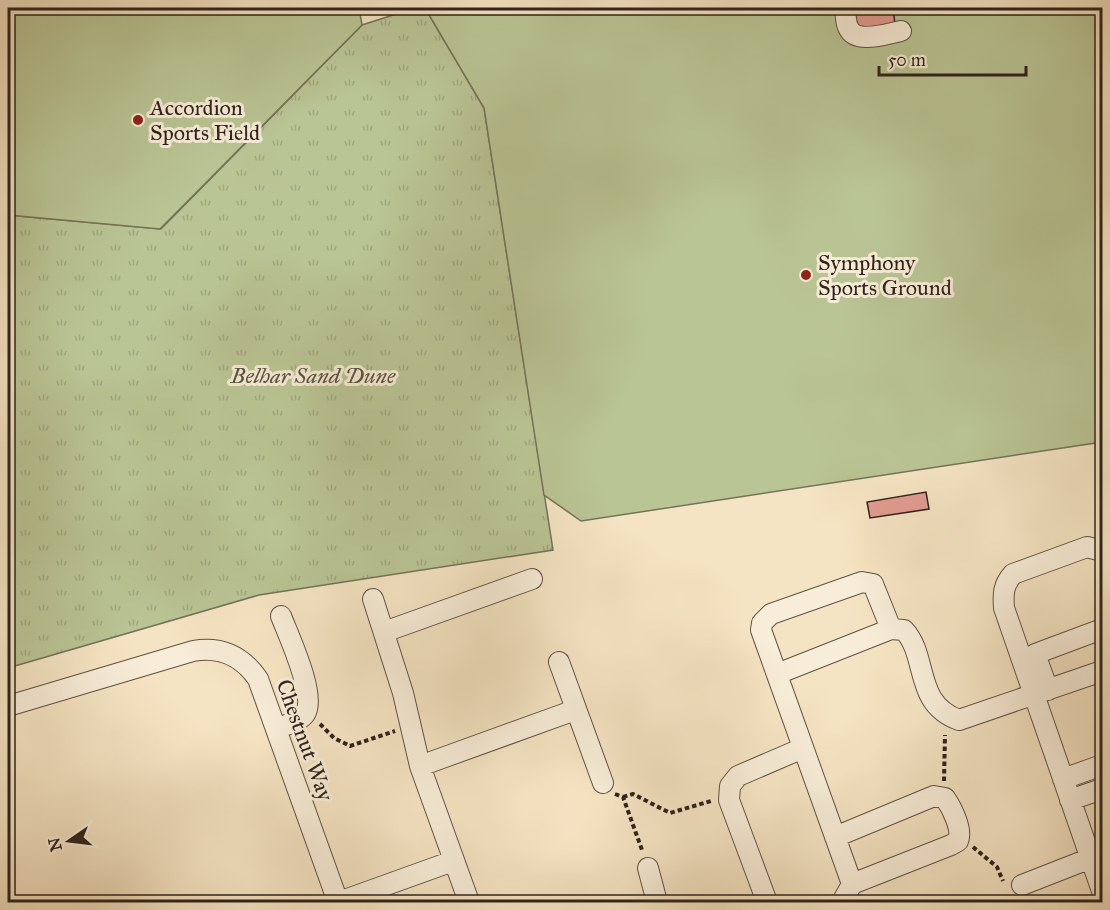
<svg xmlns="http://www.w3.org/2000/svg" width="1110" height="910" viewBox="0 0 1110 910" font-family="'IM FELL Great Primer',serif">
<defs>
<pattern id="grass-tufts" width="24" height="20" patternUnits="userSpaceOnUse" patternTransform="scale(1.5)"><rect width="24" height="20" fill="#bac595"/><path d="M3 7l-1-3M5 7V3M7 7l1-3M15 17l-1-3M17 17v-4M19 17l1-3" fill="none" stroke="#a0a980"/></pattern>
</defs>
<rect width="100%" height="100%" fill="#f5e4c3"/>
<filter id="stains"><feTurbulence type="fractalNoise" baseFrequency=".00333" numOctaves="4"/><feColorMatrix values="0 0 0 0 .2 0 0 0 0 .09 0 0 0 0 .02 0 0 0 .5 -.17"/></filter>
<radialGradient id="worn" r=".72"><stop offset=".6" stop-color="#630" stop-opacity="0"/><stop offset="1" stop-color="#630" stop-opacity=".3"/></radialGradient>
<path fill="url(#grass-tufts)" stroke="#747458" stroke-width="1.5" d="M415 8H425L484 108 553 550 259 595 8 668V215L161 229 362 25Z"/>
<path fill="#bac595" stroke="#747458" stroke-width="1.5" d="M8 8H359L362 25 160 229 8 215Z
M425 8H1102V442L581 521 544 495 484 108Z"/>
<path fill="#e39c91" stroke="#2f221c" stroke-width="1.5" d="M854 8H893L895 24 858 29Z
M926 492 929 509 870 518 867 502Z"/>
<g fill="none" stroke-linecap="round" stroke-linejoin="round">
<g stroke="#605246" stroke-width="22">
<path id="minor" d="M845 8C846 13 845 21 848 27 855 45 886 34 901 31
M1102 551 1087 547 1013 574C1003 585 1003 594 1004 608L1102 891
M373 599 403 693 420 766 469 902
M384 632 532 579
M559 662 603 783
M777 674 891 629 904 630C929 657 913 703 959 720L1102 671
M1048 690 1035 654 1102 629
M8 706 193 651C221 646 242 656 258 679L338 902
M276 729C285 725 299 722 305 714 317 696 289 637 281 616
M420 766 575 710
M1063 779 1102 765
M1070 800 1102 789
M835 837 934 796 945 798C952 808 963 830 958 841L951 845 852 884 842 902
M648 868 657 902
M852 884 761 630 762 623 771 614 862 582 873 584 891 629
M1022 885 1091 858
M339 902 453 861
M767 902 729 800 730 786 738 776 803 748"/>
</g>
<path stroke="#2f221c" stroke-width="4" stroke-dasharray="4.5 3" stroke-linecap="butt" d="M320 724 334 738 350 746 395 731
M944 781 945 735
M615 794 623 797 642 850
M623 797 633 794 670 813 711 801
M973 847 997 867 1003 881"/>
<use href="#minor" stroke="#f8edd8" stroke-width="20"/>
</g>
<g fill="#8f2418" stroke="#f8edd8" stroke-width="2">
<circle cx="138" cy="120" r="6"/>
<circle cx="806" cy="275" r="6"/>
</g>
<g text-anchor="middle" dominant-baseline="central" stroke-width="6" stroke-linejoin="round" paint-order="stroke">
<g font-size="22" fill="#2f221c" stroke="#f8edd8" text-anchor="start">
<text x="150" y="107">Accordion<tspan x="150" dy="25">Sports Field</tspan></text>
<text x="818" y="262">Symphony<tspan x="818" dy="25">Sports Ground</tspan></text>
</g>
<g font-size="22" font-style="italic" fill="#595340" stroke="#f8edd8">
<text x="313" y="375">Belhar Sand Dune</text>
</g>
<g font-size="22" fill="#2f221c" stroke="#f8edd8">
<text transform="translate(305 740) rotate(70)">Chestnut Way</text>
</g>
</g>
<rect width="1110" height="910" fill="none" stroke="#f5e4c3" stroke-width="30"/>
<rect x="9" y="9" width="1092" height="892" fill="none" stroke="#2f221c" stroke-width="3"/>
<rect x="15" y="15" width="1080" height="880" fill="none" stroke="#2f221c" stroke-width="1.5"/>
<g transform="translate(69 841) rotate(256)" stroke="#f8edd8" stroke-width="4.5" paint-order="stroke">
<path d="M0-4.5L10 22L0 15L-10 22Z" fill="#2f221c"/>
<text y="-9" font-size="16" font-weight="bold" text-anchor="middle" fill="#2f221c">N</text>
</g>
<path d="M879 66v9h147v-9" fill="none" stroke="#2f221c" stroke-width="3"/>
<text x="888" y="66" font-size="18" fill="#2f221c" stroke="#f8edd8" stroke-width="4.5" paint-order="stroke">50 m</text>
<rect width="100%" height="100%" filter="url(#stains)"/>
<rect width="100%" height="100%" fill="url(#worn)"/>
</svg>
